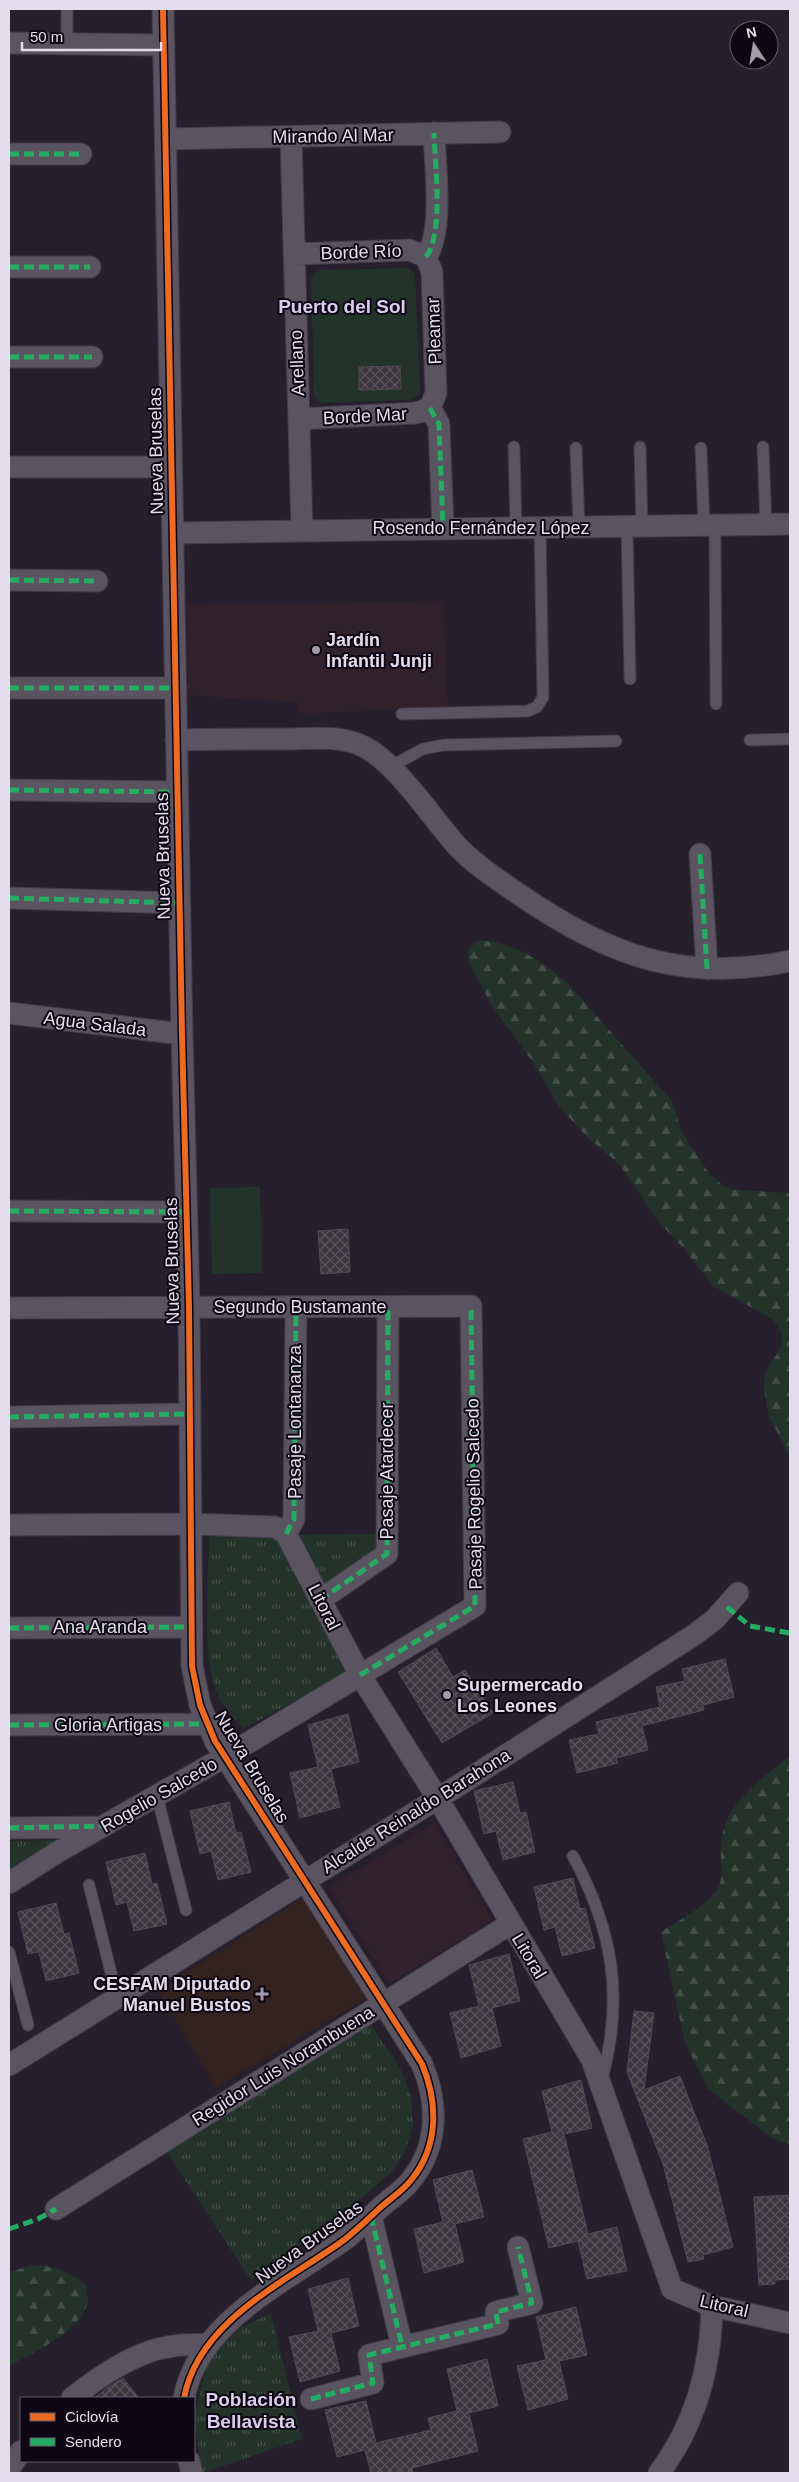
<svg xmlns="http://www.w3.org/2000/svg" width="799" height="2482" viewBox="0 0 799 2482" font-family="Helvetica,sans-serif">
<defs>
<pattern id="forest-firs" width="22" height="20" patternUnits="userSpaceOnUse" patternTransform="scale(1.25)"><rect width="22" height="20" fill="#233329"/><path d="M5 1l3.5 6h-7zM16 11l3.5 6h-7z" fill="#435048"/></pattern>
<pattern id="park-tufts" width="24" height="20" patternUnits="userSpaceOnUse" patternTransform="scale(1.25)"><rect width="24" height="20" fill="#233329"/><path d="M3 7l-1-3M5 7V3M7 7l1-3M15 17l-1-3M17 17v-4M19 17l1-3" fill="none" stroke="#435048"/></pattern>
<pattern id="building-cross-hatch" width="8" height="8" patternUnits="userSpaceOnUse" patternTransform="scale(1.25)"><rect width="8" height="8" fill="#3d363e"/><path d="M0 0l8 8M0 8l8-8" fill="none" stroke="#59535a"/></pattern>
</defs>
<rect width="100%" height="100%" fill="#26202d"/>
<path fill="#30212b" d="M443 601 448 707 300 714 297 703 188 695 187 604Z
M434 1823 493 1920 389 1984 329 1887Z"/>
<path fill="#332220" d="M305 1897 366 1998 216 2088 158 1990Z"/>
<path fill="#233329" d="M408 268 415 274 420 393 411 400 320 403 314 395 311 277 318 270Z
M260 1187 262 1273 212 1274 210 1188Z"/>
<path fill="url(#forest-firs)" d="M479 940C515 942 546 963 571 987L672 1101 682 1133 709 1173 721 1184 734 1190 790 1193V1458L769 1416 764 1389 765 1373 781 1347 782 1334 774 1320 713 1286 686 1251 658 1221 620 1165 587 1137 559 1106 534 1064 492 1006 469 963 468 949Z
M790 1756V2144L774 2139 708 2089 685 2043 661 1932C679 1920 703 1909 716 1891 726 1876 719 1859 721 1843 726 1801 760 1780 790 1756Z
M33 2265C54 2266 69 2271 86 2285 86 2290 88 2296 88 2301 83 2331 33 2352 9 2366V2272Z"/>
<path fill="url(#park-tufts)" d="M376 1534V1553L309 1595 349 1672 243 1729C236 1720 226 1710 220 1699 200 1661 209 1580 209 1536Z
M61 1840 9 1871V1841Z
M369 2022 400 2068 411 2095 413 2125 406 2150 391 2173 332 2222 251 2280 166 2151Z
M271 2313 302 2439 202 2473 194 2416 209 2359 239 2329Z"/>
<path fill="url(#building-cross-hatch)" stroke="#524953" d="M400 366 401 389 359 390V367Z
M348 1229 350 1272 321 1274 318 1231Z
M436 1648 453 1677 465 1670 493 1713 442 1743 398 1672Z
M725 1659 734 1697 703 1705 704 1710 642 1726 648 1750 616 1758 618 1763 577 1773 569 1740 599 1734 596 1722 660 1707 656 1687 685 1681 682 1669Z
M348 1714 359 1762 331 1769 340 1807 300 1818 290 1773 318 1767 308 1725Z
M513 1782 520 1813 526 1812 535 1852 503 1860 496 1831 484 1834 474 1791Z
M229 1802 236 1833 241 1832 251 1872 218 1880 211 1851 200 1854 190 1811Z
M145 1853 152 1884 157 1883 167 1924 134 1931 127 1902 116 1905 106 1862Z
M573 1878 580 1909 585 1908 595 1948 562 1956 555 1927 544 1930 534 1887Z
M56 1903 64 1934 69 1933 79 1973 46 1981 39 1952 28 1954 18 1912Z
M509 1954 520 2001 492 2008 501 2046 461 2058 450 2013 479 2006 469 1965Z
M634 2011 654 2013 644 2090 680 2076 708 2148 733 2247 703 2255 704 2259 688 2262 663 2164 627 2072Z
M581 2080 592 2128 564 2134 578 2192 588 2234 617 2227 627 2271 587 2279 578 2241 549 2248 523 2139 552 2132 542 2091Z
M472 2170 484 2217 455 2224 464 2262 424 2273 414 2229 443 2222 433 2180Z
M790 2195V2279L775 2280V2284L759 2285 754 2197Z
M348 2278 359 2326 331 2333 340 2371 300 2382 289 2337 318 2331 308 2289Z
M576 2307 587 2355 559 2361 568 2399 528 2410 517 2366 546 2360 536 2317Z
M487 2359 498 2406 469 2413 478 2451 412 2468 413 2473H371L365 2450 337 2457 325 2410 366 2401 376 2443 431 2430 428 2418 457 2411 447 2369Z
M123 2378 139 2398H94L108 2387Z"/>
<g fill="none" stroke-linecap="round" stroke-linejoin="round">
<g stroke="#423c48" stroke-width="13">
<path id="lane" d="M67 9V44
M514 447 516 528
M640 447 642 527
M763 447 766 525
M576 448 579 528
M701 448 704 526
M715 526 716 704
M627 527 630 679
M402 714 528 711 537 707 543 697 540 528
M750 740 790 739
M390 767 423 749 443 745 616 741
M157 1796 186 1910
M573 1856C613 1930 624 1997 602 2079
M89 1885 117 1997
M9 1952 28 2025"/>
</g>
<g stroke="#423c48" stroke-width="23">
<path id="street" d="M163 9 182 1034 189 1307 192 1666 200 1705 215 1741 422 2064C438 2102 439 2145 412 2179 404 2190 391 2198 381 2207 369 2218 357 2230 344 2240 286 2282 199 2320 184 2398
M9 43 164 45
M291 137 302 530
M166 139 500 132
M9 154H81
M294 254 410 250 426 257 432 272 436 393 430 408 416 413 299 419
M426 257C444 232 435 165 434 133
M9 267H90
M9 357H92
M430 408 439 424 443 528
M9 467H171
M173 533 790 524
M9 580 97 581
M9 688H176
M176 740C213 739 250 739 286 739 310 739 335 735 358 744 393 757 431 817 457 846 476 866 500 881 523 897 610 956 684 983 790 961
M9 790 177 792
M700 854 707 969
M9 898 179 903
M9 1013 182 1034
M9 1211 186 1212
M9 1308 471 1306 475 1606 226 1756 56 1853 9 1883
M9 1417 190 1414
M9 1525 191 1524 275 1527 286 1534 360 1675 438 1799 592 2060 672 2289 712 2306 790 2323
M286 1534 294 1519 296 1307
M320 1600 387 1554 388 1307
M9 1628 192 1627
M9 1725 207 1724
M9 1828 101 1827
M9 2065 453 1789 694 1635 715 1619 738 1593
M56 2209 510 1924
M371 2216 402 2346
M72 2398C100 2376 137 2350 174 2346 185 2344 197 2345 209 2344
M311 2399 373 2383 369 2355 498 2324 496 2312 532 2303 518 2247
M189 2461 192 2473
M9 2469 21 2451
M659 2473C696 2424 711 2366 712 2306"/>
</g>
<use href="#lane" stroke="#595460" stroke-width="11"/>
<use href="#street" stroke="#595460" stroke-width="21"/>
<path stroke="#26ab63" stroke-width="5" stroke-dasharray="10 5" stroke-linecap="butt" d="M9 154H81
M426 257C444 232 435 165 434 133
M9 267H90
M9 357H92
M430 408 439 424 443 528
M9 580 97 581
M9 688H176
M9 790 177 792
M700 854 707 969
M9 898 179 903
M9 1211 186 1212
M9 1417 190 1414
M286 1534 294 1519 296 1307
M320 1600 387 1554 388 1307
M727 1607 750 1626 790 1633
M9 1628 192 1627
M360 1675 475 1606 471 1306
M9 1725 207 1724
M9 1828 104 1826
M371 2216 402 2346
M9 2229 38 2219 56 2209
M311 2399 373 2383 369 2355 498 2324 496 2312 532 2303 518 2247"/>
<g stroke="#0c0712" stroke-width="9">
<path id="cycleway" d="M163 9 182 1034 189 1307 192 1666 200 1705 215 1741 422 2064C438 2102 439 2145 412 2179 404 2190 391 2198 381 2207 369 2218 357 2230 344 2240 286 2282 199 2320 184 2398"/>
</g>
<use href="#cycleway" stroke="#ed6a23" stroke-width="6"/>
</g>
<g fill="#a29baa" stroke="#0c0712" stroke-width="2">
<circle cx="316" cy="650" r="5"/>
<circle cx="447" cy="1695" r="5"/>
<path d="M259.5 1986.5h5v5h5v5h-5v5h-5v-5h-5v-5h5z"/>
</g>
<g text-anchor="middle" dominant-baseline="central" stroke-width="4" stroke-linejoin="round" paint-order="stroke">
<g font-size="18" fill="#e4ddee" stroke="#0c0712">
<text transform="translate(333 136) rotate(-1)">Mirando Al Mar</text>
<text transform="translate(361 252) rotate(-2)">Borde Río</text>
<text transform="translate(434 331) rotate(-92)">Pleamar</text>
<text transform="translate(297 363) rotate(-92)">Arellano</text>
<text transform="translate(365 416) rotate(-3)">Borde Mar</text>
<text transform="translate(156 451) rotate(-91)">Nueva Bruselas</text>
<text x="481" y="528">Rosendo Fernández López</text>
<text transform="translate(163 856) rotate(-91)">Nueva Bruselas</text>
<text transform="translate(95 1024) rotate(7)">Agua Salada</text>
<text transform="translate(172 1261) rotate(-91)">Nueva Bruselas</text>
<text x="300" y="1307">Segundo Bustamante</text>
<text transform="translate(295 1422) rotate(-90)">Pasaje Lontananza</text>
<text transform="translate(387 1471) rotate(-90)">Pasaje Atardecer</text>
<text transform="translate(474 1494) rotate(-91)">Pasaje Rogelio Salcedo</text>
<text transform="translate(324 1607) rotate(63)">Litoral</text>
<text x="100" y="1627">Ana Aranda</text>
<text x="108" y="1725">Gloria Artigas</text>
<text transform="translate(252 1767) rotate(59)">Nueva Bruselas</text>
<text transform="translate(159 1795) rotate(-30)">Rogelio Salcedo</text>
<text transform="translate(416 1811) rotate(-32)">Alcalde Reinaldo Barahona</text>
<text transform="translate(529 1956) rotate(59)">Litoral</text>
<text transform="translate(283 2066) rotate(-32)">Regidor Luis Norambuena</text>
<text transform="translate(309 2242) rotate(-36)">Nueva Bruselas</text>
<text transform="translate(724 2306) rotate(13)">Litoral</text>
</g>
<g font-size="18" font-weight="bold" fill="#e4ddee" stroke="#0c0712" text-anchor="start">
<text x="326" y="640">Jardín<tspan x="326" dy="21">Infantil Junji</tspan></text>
<text x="457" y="1685">Supermercado<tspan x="457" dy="21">Los Leones</tspan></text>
<text x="251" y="1984" text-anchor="end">CESFAM Diputado<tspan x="251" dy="21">Manuel Bustos</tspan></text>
</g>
<g font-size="19" font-weight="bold" fill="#dacdee" stroke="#0c0712">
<text x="342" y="306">Puerto del Sol</text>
<text x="251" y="2399">Población<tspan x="251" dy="22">Bellavista</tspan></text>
</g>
</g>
<rect width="799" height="2482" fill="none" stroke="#e4ddee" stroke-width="20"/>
<rect x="20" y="2397" width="175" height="65" fill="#0c0712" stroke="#625d6a"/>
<rect x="30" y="2413" width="25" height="8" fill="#ed6a23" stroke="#625d6a"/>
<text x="65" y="2422" font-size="15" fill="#e4ddee">Ciclovía</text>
<rect x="30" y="2438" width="25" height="8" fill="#26ab63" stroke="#625d6a"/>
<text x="65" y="2447" font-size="15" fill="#e4ddee">Sendero</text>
<g transform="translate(754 45) rotate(348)"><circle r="24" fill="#0c0712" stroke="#625d6a"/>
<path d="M0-4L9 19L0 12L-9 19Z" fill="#a29baa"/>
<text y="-8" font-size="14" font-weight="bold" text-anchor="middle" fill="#e4ddee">N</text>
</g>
<path d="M22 42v8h139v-8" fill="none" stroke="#e4ddee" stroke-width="2.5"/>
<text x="30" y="42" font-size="15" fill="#e4ddee" stroke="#0c0712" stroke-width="4" paint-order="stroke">50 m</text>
</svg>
